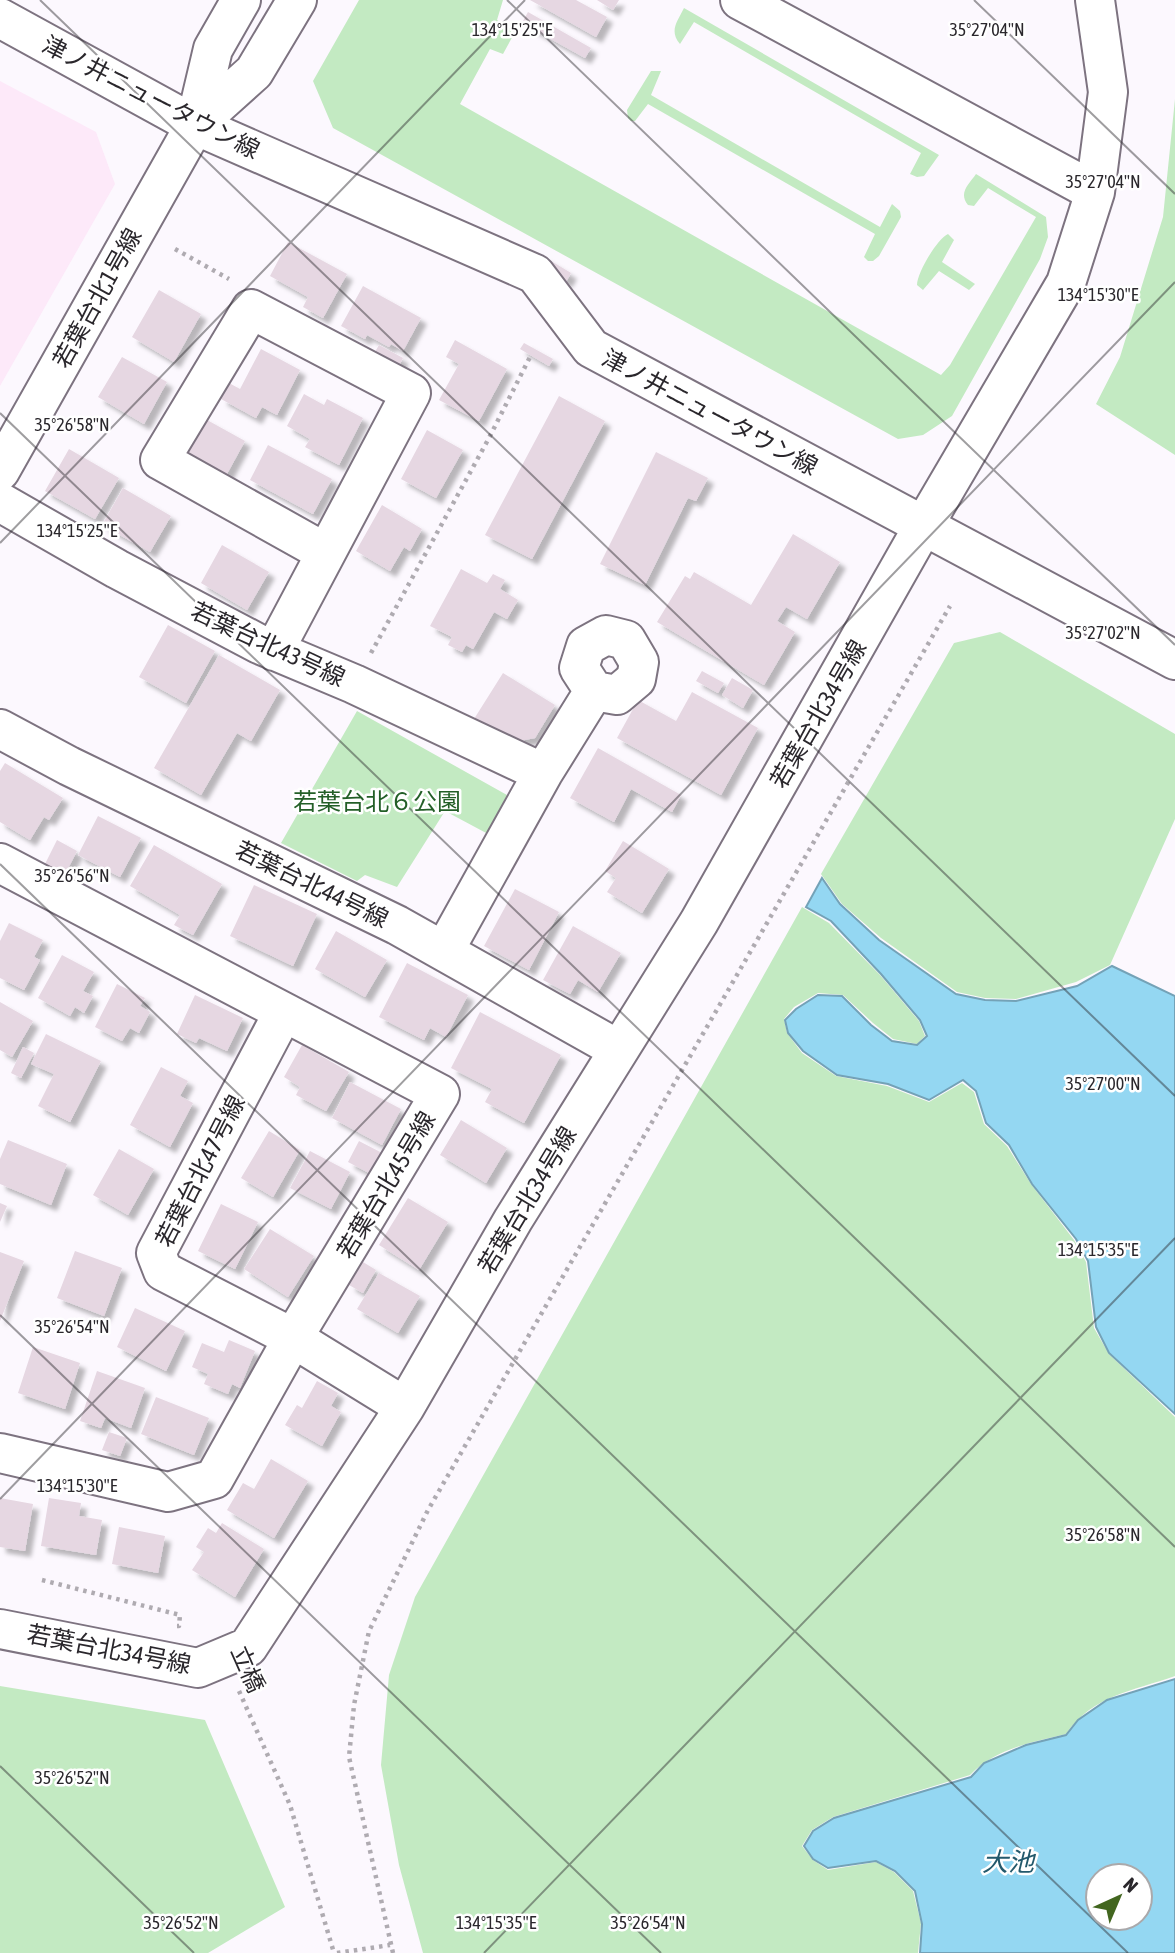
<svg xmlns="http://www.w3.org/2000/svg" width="1175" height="1953" viewBox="0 0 1175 1953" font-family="'Asap Condensed','Noto Sans JP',sans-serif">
<defs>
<filter id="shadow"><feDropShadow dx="6" dy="6" stdDeviation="2" flood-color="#0004"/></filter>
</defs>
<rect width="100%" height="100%" fill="#fcf8fe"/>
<path fill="#fde9f9" d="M0 81 96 132 115 184 0 386Z"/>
<path fill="#c3eac2" d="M359 0H503L497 20 515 32 503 54 490 49 460 104 941 375 950 365 1036 217 988 188 974 206 968 205C958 193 969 184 976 174L1046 217 1048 237 1040 259 952 416 923 435 898 439 333 128 313 81Z
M684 8 939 155 924 176 917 177 910 174 921 153 694 22 680 44C669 31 677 22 684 8Z
M651 71H661L651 95 880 227 892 204 900 211 901 217 879 256 873 261H868L864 257 875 234 648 104 635 121H631L628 118 627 110Z
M1175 99V455L1096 404 1120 357 1163 217Z
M948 234 954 240 942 262 975 284 969 290 939 271 923 290 917 285C917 273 937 239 948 234Z
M1000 632 1175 734V819L1110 965 1076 982 1016 999 985 998 957 992 881 938 842 904 821 874 954 643Z
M357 711 507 795 488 834 445 811 397 887 365 875 357 881 281 843Z
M802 907 829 923 880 975 919 1021 925 1036 917 1044 893 1039 873 1023 843 995 818 993 794 1007 784 1019 787 1033 802 1053 836 1076 887 1086 929 1102 962 1083 974 1092 984 1124 1007 1146 1031 1184 1074 1240 1086 1262 1094 1328 1109 1354 1175 1417V1676C1133 1691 1093 1695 1066 1734 1032 1742 995 1749 970 1775L833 1817 812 1830 802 1846 813 1860 828 1870 876 1862 894 1872 913 1891 921 1923 918 1953H423L399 1865 381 1765 389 1675 415 1597Z
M0 1686 205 1720 285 1907 208 1953H0Z"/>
<path fill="#94d7f2" stroke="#74a2b7" stroke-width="2" fill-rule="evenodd" d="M822 878 840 904 879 940 956 994 985 1000 1016 1001 1077 986 1112 966 1175 996V1414L1109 1353 1096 1327 1088 1261 1076 1239 1032 1184 1009 1145 986 1123 976 1091 963 1080 929 1100 888 1084 837 1075 803 1051 788 1033 785 1020 796 1009 818 995 842 996 871 1025 892 1041 917 1045 927 1036 920 1020 881 974 831 921 806 907Z
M1175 1679V1953H920L922 1924 915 1891 895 1871 876 1861 828 1868 813 1859 804 1846 813 1831 834 1818 971 1777 984 1763 1026 1745 1066 1735 1078 1720 1107 1700ZM1140 1876V1918H1098V1876Z"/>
<path fill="#e6d7e2" filter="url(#shadow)" d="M530 0H576L607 17 596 37Z
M597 0H619L613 10Z
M528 12 591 48 585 58 522 23Z
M288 242 347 274 323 318 303 307 308 297 270 276Z
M543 256 571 273 566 282 538 265Z
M363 286 421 318 403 351 391 344 389 347 367 335 365 339 341 326Z
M159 290 201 314 174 362 132 337Z
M455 340 507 369 479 421 439 400 459 364 446 357Z
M524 343 553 359 549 366 520 349Z
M379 345 403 358 390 382 365 369Z
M261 349 300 370 277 415 262 407 256 418 221 399 229 383 240 389Z
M122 357 167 382 144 424 98 397Z
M304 394 324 405 327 399 363 418 339 465 305 447 310 439 287 426Z
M559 396 605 421 532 559 485 535Z
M198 415 245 441 222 483 175 459Z
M427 430 463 450 436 498 401 479Z
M268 445 332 479 313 514 250 480Z
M69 449 119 478 95 519 45 491Z
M656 452 708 478 696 501 688 498 645 585 600 564Z
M123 488 171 516 150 552 102 525Z
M382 505 422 529 410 551 404 547 390 571 356 551Z
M793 534 840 562 807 619 786 607 777 621 795 632 764 685 657 622 685 576 690 579 694 572 751 605Z
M222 545 269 572 247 610 201 583Z
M461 569 487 583 493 574 505 580 500 589 518 600 507 619 494 612 473 649 466 645 462 652 448 645 452 637 430 626Z
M168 625 215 651 186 703 139 677Z
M219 655 280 690 251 741 237 733 201 795 154 768Z
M702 671 724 683 718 693 696 681Z
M503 673 555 705 535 738 514 742 474 719Z
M732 678 753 690 743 708 722 695Z
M692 692 758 728 721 795 617 738 638 700 676 721Z
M598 748 681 795 672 812 631 789 614 822 570 798Z
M5 763 63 798 49 820 44 817 30 840 0 822V771Z
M98 816 141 838 120 877 78 855Z
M57 840 77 851 64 876 44 866Z
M623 841 669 869 642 913 607 892 616 878 605 871Z
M154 845 222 884 193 935 174 925 180 915 130 886Z
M254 885 317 914 293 966 230 936Z
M515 889 559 912 529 970 484 946Z
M9 923 43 940 34 957 40 960 24 990 0 978V941Z
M573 926 621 953 598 992 578 980 570 994 543 980Z
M336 931 387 960 365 997 315 969Z
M62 955 94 972 83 991 93 996 84 1013 75 1007 70 1016 38 998Z
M407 963 468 995 446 1037 430 1028 424 1040 379 1017Z
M117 984 145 998 140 1006 150 1012 139 1033 130 1028 122 1041 95 1027Z
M195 995 243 1018 227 1051 199 1038 196 1043 177 1034Z
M0 1002 33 1021 12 1057 0 1050Z
M480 1012 561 1055 524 1123 485 1102 492 1089 451 1068Z
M46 1034 101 1061 70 1122 38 1106 54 1074 31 1064Z
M302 1045 349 1072 326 1111 296 1095 300 1087 284 1077Z
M23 1047 34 1053 21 1078 11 1073Z
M161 1067 188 1081 180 1096 193 1103 170 1147 130 1125Z
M350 1082 401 1109 382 1145 332 1118Z
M461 1120 507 1148 486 1183 440 1155Z
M269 1131 300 1150 273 1197 241 1178Z
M8 1140 67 1164 51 1205 0 1184V1159Z
M359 1141 384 1154 373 1175 348 1162Z
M119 1149 154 1169 128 1215 93 1195Z
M310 1151 350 1172 331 1209 290 1188Z
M408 1198 448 1222 419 1270 379 1245Z
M0 1203 7 1206 0 1222Z
M221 1204 258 1222 235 1269 198 1251Z
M270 1229 314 1256 288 1297 244 1269Z
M75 1251 122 1268 104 1316 57 1298Z
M0 1252 24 1261 0 1321Z
M363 1262 376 1270 363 1293 349 1285Z
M379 1273 420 1296 398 1333 357 1309Z
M135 1308 185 1331 166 1371 117 1347Z
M229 1340 255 1351 240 1388 232 1384 228 1394 204 1384 208 1374 192 1367 202 1343 224 1352Z
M33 1347 80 1363 65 1409 18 1393Z
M97 1371 145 1388 131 1428 105 1418 101 1428 80 1421Z
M317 1381 338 1393 331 1406 341 1412 322 1446 285 1425 297 1405 302 1408Z
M156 1397 209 1418 194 1455 141 1434Z
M109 1432 127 1438 120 1456 102 1450Z
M271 1459 308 1481 274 1538 227 1510 243 1483 254 1489Z
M0 1498 33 1504 25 1551 0 1547Z
M49 1498 81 1503 79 1516 102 1520 96 1555 41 1546Z
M222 1523 264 1549 235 1597 192 1570 204 1552 196 1547 208 1528 216 1533Z
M119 1527 165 1536 158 1573 112 1564Z"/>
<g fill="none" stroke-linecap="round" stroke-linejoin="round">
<g stroke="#7d7380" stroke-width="42">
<path id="minor" d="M740 0 1095 192
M0 18 195 125 535 274 591 348 1175 660
M195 125 254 72 297 0
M0 471 195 125 213 49 241 0
M0 502 117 569 259 644 354 684 543 773
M274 651 411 393 251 309 160 460 326 553
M0 729 69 766 397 925 619 1050
M0 863 440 1094 293 1338 214 1479 168 1492 0 1453
M444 951 543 773 594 691 579 668 586 646 606 635 626 640 639 662 636 679 617 695 594 691
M283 1013 156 1253 163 1271 293 1338 405 1407
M0 1629 198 1668 248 1647 405 1407 513 1220 699 922 924 525 1066 283 1095 192 1108 92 1095 0"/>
</g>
<path stroke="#afabb1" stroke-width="4.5" stroke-dasharray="3.5 5" stroke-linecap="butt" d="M175 249 229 279
M371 653 489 438 531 355
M42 1580 180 1615 179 1626H177
M239 1691 290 1805 334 1953
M337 1953 390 1945
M393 1953 349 1757 354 1705 369 1631 428 1510 950 606"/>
<use href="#minor" stroke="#fff" stroke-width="38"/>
</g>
<path fill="none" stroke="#2a272c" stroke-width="2" stroke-opacity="0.45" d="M40 0 1175 1096M507 0 1175 645M974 0 1175 194M0 413 1175 1547M0 543 525 0M0 864 1128 1953M0 1315 661 1953M0 1499 1175 282M0 1766 194 1953M484 1953 1175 1238"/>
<g text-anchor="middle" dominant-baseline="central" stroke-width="5" stroke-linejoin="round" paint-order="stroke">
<g font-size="24" fill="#2a272c" stroke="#fff">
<text transform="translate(151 97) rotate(27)">津ノ井ニュータウン線</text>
<text transform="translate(97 298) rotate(-61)">若葉台北1号線</text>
<text transform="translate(710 412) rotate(28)">津ノ井ニュータウン線</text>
<text transform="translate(268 644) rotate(25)">若葉台北43号線</text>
<text transform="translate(818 714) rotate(-60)">若葉台北34号線</text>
<text transform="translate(312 884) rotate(26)">若葉台北44号線</text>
<text transform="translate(200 1171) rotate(-63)">若葉台北47号線</text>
<text transform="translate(386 1185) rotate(-59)">若葉台北45号線</text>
<text transform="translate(527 1200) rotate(-59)">若葉台北34号線</text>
<text transform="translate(109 1649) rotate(11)">若葉台北34号線</text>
<text transform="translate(248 1669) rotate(66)">立橋</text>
</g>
<g font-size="24" fill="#235f27" stroke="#fff">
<text x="377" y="801">若葉台北６公園</text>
</g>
<g font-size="26" font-style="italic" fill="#23596c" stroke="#fff">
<text x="1008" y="1862">大池</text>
</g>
</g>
<g font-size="18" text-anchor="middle" fill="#2a272c" stroke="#fff" stroke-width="5" stroke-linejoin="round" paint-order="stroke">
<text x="987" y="36">35°27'04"N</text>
<text x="512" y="36">134°15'25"E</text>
<text x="1103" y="188">35°27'04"N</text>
<text x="1098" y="301">134°15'30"E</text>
<text x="72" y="431">35°26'58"N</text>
<text x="77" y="537">134°15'25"E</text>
<text x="1103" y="639">35°27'02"N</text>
<text x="72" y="882">35°26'56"N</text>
<text x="1103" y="1090">35°27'00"N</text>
<text x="1098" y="1256">134°15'35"E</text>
<text x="72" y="1333">35°26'54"N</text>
<text x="77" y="1492">134°15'30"E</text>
<text x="1103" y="1541">35°26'58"N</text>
<text x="72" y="1784">35°26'52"N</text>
<text x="496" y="1929">134°15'35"E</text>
<text x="181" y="1929">35°26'52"N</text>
<text x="648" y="1929">35°26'54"N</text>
</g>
<g transform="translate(1119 1897) rotate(44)"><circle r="33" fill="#ffffff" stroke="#aaa9ab" stroke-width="2"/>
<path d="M0-5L12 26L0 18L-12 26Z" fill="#42661f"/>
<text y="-10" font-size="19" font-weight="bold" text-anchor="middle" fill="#2a272c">N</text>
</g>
</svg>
